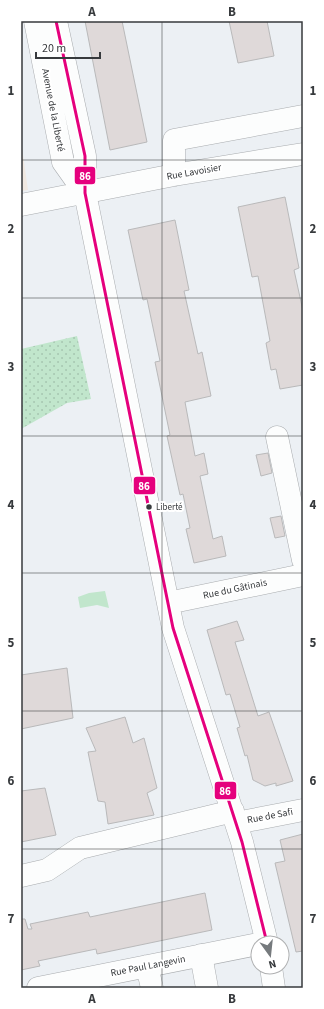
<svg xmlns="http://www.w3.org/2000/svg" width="324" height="1009" viewBox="0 0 324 1009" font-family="'Source Sans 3',sans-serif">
<defs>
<pattern id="park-dots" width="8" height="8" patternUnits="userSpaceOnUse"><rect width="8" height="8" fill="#c1e6cc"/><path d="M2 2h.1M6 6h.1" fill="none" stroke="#a6c6b0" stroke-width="1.8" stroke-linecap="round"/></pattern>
</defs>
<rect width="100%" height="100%" fill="#ecf0f4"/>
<path fill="#f0e8e1" d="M21 141 28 190 21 191Z"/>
<path fill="#c1e6cc" d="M105 591 109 608 97 605 80 608 78 597 89 593Z"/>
<path fill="url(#park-dots)" d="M77 336 91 399 67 403 21 429V349Z"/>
<path fill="#dfd9d9" stroke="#b9b9ba" d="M85 21H122L147 142 110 150Z
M229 21H267L274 56 238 63Z
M285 197 299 268 294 270 303 311V385L280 389 276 369 271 370 266 343 270 341 258 276 252 277 238 207Z
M175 220 189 290 184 291 198 354 202 352 211 396 185 402 195 456 204 453 208 474 200 476 213 539 222 536 226 556 194 563 186 529 190 528 183 494 180 495 167 436 170 435 155 362 160 361 147 299 143 300 128 230Z
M268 453 272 473 261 476 256 455Z
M281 516 285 536 275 538 270 518Z
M237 621 244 640 235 642 258 716 269 712 293 781 276 786V783L265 786 253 780 247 755 245 756 237 728 240 727 230 694 226 695 207 630Z
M67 668 73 718 21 729V675Z
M125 717 133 743 144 738 157 788 147 793 154 815 108 824 105 802 98 801 88 752 96 751 86 728Z
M45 788 56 835 21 842V791Z
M303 834V951L296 952 275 863 285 861 280 840Z
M205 893 212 930 97 954 96 949 38 961 40 966 21 970V919H25L28 929H32L30 924 88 912 90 917Z"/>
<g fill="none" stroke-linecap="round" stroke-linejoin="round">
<g stroke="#a9acaf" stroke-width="23">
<path id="minor" d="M35 21 63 162 85 193
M56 21 85 156V193L173 628 242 842 267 943
M174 175V140L303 116
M21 205 174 175 303 154
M277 437 303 560
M168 603 303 575
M236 823 303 810
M21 876 47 870 80 848 233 811
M201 955 207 988
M147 966 152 988
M271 967 274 988
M38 988 258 944"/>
</g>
<use href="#minor" stroke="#fcfdfd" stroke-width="22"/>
<g stroke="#fff" stroke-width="6">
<path id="bus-1" d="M56 21 85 156V193L173 628 242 842 267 943"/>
</g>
<use href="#bus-1" stroke="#e5007d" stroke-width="3"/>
</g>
<path fill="none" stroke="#373a3d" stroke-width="1" stroke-opacity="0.55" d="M162 21V988M21 160H303M21 298H303M21 436H303M21 573H303M21 711H303M21 849H303"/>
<circle fill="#373a3d" stroke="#fff" stroke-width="1.5" cx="149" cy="507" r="3.5"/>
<g text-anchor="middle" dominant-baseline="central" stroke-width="4" stroke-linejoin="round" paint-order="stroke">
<g font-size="9" fill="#373a3d" stroke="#fff" text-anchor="start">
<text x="156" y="507">Liberté</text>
</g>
<g font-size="10" fill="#373a3d" stroke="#fff">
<text transform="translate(53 110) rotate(79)">Avenue de la Liberté</text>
<text transform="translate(194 172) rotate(-10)">Rue Lavoisier</text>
<text transform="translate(235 589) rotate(-12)">Rue du Gâtinais</text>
<text transform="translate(270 816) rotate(-11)">Rue de Safi</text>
<text transform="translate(148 966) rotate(-11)">Rue Paul Langevin</text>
</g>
</g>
<g stroke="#fff" stroke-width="1.5">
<rect x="74" y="166" width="22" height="19" rx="4" fill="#e5007d"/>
<rect x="133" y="476" width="23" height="19" rx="4" fill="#e5007d"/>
<rect x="214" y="781" width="23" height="19" rx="4" fill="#e5007d"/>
</g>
<g font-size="11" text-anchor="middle" font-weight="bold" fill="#fff">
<text x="85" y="180">86</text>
<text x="144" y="490">86</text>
<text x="225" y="795">86</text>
</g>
<rect width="324" height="1009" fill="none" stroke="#ffffff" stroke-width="44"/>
<g transform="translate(270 955) rotate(165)"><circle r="19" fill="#ffffff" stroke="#afb0b1"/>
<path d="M0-3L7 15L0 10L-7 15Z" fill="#767a7d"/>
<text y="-6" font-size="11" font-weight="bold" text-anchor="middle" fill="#373a3d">N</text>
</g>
<path d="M36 52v6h64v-6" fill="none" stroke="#373a3d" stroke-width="2"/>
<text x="42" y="52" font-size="12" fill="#373a3d" stroke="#ffffff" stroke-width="3" paint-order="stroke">20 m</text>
<rect x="22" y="22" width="280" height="965" fill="none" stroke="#373a3d" stroke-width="1.5"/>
<g font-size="13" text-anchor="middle" font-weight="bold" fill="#373a3d">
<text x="92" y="16">A</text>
<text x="232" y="16">B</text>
<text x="11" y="95">1</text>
<text x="313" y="95">1</text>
<text x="11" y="233">2</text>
<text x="313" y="233">2</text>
<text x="11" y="371">3</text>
<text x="313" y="371">3</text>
<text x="11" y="509">4</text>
<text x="313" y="509">4</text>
<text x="11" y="647">5</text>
<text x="313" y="647">5</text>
<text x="11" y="785">6</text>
<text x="313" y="785">6</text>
<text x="11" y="923">7</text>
<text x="313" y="923">7</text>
<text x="92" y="1003">A</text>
<text x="232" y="1003">B</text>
</g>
</svg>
